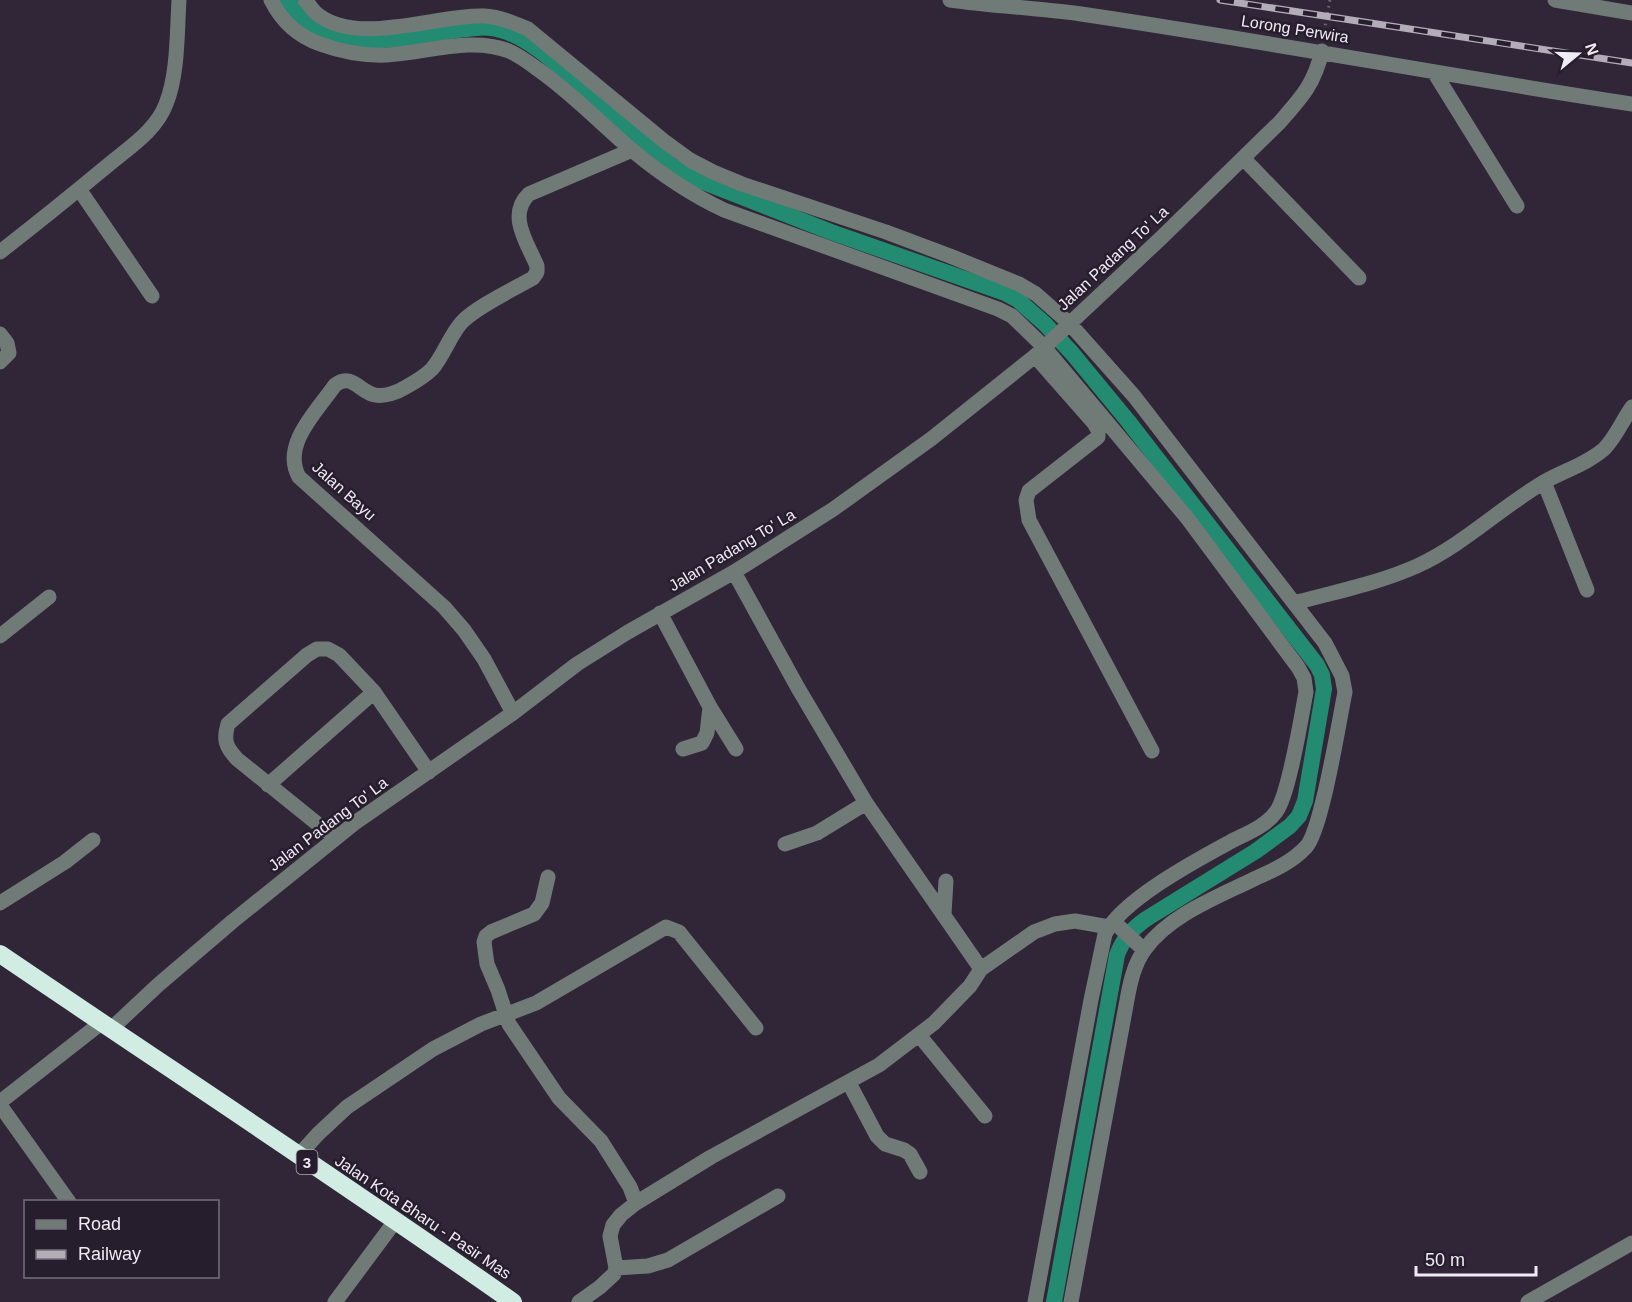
<svg xmlns="http://www.w3.org/2000/svg" width="1632" height="1302" viewBox="0 0 1632 1302" font-family="Arial,sans-serif">
<rect width="100%" height="100%" fill="#302637"/>
<g fill="none" stroke-linecap="round" stroke-linejoin="round">
<path stroke="#228b71" stroke-width="16" d="M287 0C328 57 392 40 451 31 467 29 484 25 501 30 535 40 563 71 589 93 616 118 644 142 672 166L691 177 831 232 1005 293 1018 300 1045 324 1072 353 1128 421 1317 665 1322 675 1324 689 1305 801 1299 816 1290 826 1256 851 1146 919C1132 929 1123 939 1117 955L1054 1302"/>
<path stroke="#736a79" stroke-width="3" stroke-dasharray="1.5 4.5" stroke-linecap="butt" d="M1323 37 1330 0"/>
<path stroke="#707b77" stroke-width="15" d="M271 0C282 22 297 36 320 44 342 52 364 56 387 55 426 53 471 36 509 51 518 55 528 62 536 68 571 92 600 123 633 151 662 175 690 194 724 210L998 309 1012 316 1044 347 1188 519 1298 667 1304 678 1306 692C1301 718 1289 795 1276 812 1265 827 1245 834 1230 842 1195 861 1122 900 1105 934L1091 1000 1035 1302
M305 0C309 4 312 10 317 14 358 47 438 14 484 16 500 17 514 23 528 29L664 141 690 160 713 172 742 184 886 232 950 256 1019 284 1036 294 1070 324 1134 396 1325 643 1342 676 1345 692C1339 721 1322 830 1306 847 1292 862 1274 870 1256 878 1218 897 1171 914 1145 949 1134 964 1130 983 1127 1000L1071 1302
M950 0C993 6 1037 8 1081 14 1265 41 1448 76 1632 104
M1555 0 1632 13
M1434 72 1517 206
M1244 159 1359 278
M79 189 152 296
M0 252C36 224 72 195 107 166 128 148 156 131 166 104 178 75 177 32 179 0
M0 334 7 343 9 353 0 362
M1035 356 1094 423 1098 430V437L1029 491 1026 500 1029 520 1152 751
M1544 482 1587 590
M734 572 798 688 866 803 981 969
M1294 603C1335 592 1379 583 1417 566 1463 545 1500 508 1544 482 1563 471 1587 464 1604 449 1616 437 1622 421 1632 407
M660 613 710 707 736 749
M0 636 49 597
M513 713 484 659 464 630 444 607 299 477C281 445 317 411 335 385 351 372 360 392 375 395 385 397 398 392 406 387 415 382 425 376 432 369 444 355 450 335 462 322 476 307 514 289 533 278L537 272V266C527 242 507 215 529 194L632 150
M683 749 702 743 707 733 710 707
M268 785 374 692
M335 838 237 759C226 747 223 740 228 724L307 655 317 649H328L339 655 374 692 429 772
M785 844 817 833 866 803
M548 877 542 903 534 914 491 932 486 936 484 942 487 964 498 990 509 1024 559 1098 601 1141 630 1187 636 1203
M0 903 65 862 93 840
M944 914 946 881
M1114 922 1144 950
M111 1029 158 985 233 921 356 822 513 713 577 664 628 632 734 572 832 510 931 439 1035 356 1160 239 1279 123C1301 98 1314 85 1322 51
M919 1035 985 1116
M849 1083 877 1136 885 1144 904 1150 910 1154 920 1172
M0 1102 101 1023
M0 1105 69 1202
M298 1156 318 1134 347 1107 433 1049 481 1024 536 1003 666 927 679 932 756 1028
M616 1268 648 1266 668 1260 778 1196
M335 1302 396 1220
M579 1302 600 1287 614 1274 616 1268 610 1236 613 1225 621 1215 636 1203 711 1157 879 1065 934 1023 970 986 981 969 1034 932 1055 924 1075 921 1109 927
M1528 1302 1632 1243"/>
<path stroke="#d1ede3" stroke-width="18" d="M0 954C171 1070 344 1183 513 1302"/>
<g stroke="#b3acb9" stroke-width="7">
<path id="rail" d="M1220 0 1632 63"/>
</g>
<use href="#rail" stroke="#261d2d" stroke-width="4.5" stroke-dasharray="14" stroke-linecap="butt"/>
</g>
<g text-anchor="middle" dominant-baseline="central" stroke-width="5" stroke-linejoin="round" paint-order="stroke">
<rect fill="#261d2d" stroke="#b3acb9" stroke-width="1.5" x="296.5" y="1150" width="21" height="24" rx="4.5"/>
<g font-size="15" font-weight="bold" fill="#f0eaf5">
<text x="307" y="1162">3</text>
</g>
<g font-size="16" fill="#f0eaf5" stroke="#261d2d">
<text transform="translate(1295 29) rotate(9)">Lorong Perwira</text>
<text transform="translate(1113 258) rotate(-43)">Jalan Padang To' La</text>
<text transform="translate(344 491) rotate(42)">Jalan Bayu</text>
<text transform="translate(732 550) rotate(-31)">Jalan Padang To' La</text>
<text transform="translate(328 824) rotate(-37)">Jalan Padang To' La</text>
<text transform="translate(423 1217) rotate(34)">Jalan Kota Bharu - Pasir Mas</text>
</g>
</g>
<rect x="24" y="1200" width="195" height="78" fill="#261d2d" stroke="#776f7d" stroke-width="1.5"/>
<rect x="36" y="1220" width="30" height="9" fill="#707b77" stroke="#776f7d" stroke-width="1.5"/>
<text x="78" y="1230" font-size="18" fill="#f0eaf5">Road</text>
<rect x="36" y="1250" width="30" height="9" fill="#b3acb9" stroke="#776f7d" stroke-width="1.5"/>
<text x="78" y="1260" font-size="18" fill="#f0eaf5">Railway</text>
<g transform="translate(1578 54) rotate(71)" stroke="#261d2d" stroke-width="4.5" paint-order="stroke">
<path d="M0-4.5L10 22L0 15L-10 22Z" fill="#f0eaf5"/>
<text y="-9" font-size="16" font-weight="bold" text-anchor="middle" fill="#f0eaf5">N</text>
</g>
<path d="M1416 1266v9h120v-9" fill="none" stroke="#f0eaf5" stroke-width="3"/>
<text x="1425" y="1266" font-size="18" fill="#f0eaf5" stroke="#261d2d" stroke-width="4.5" paint-order="stroke">50 m</text>
</svg>
